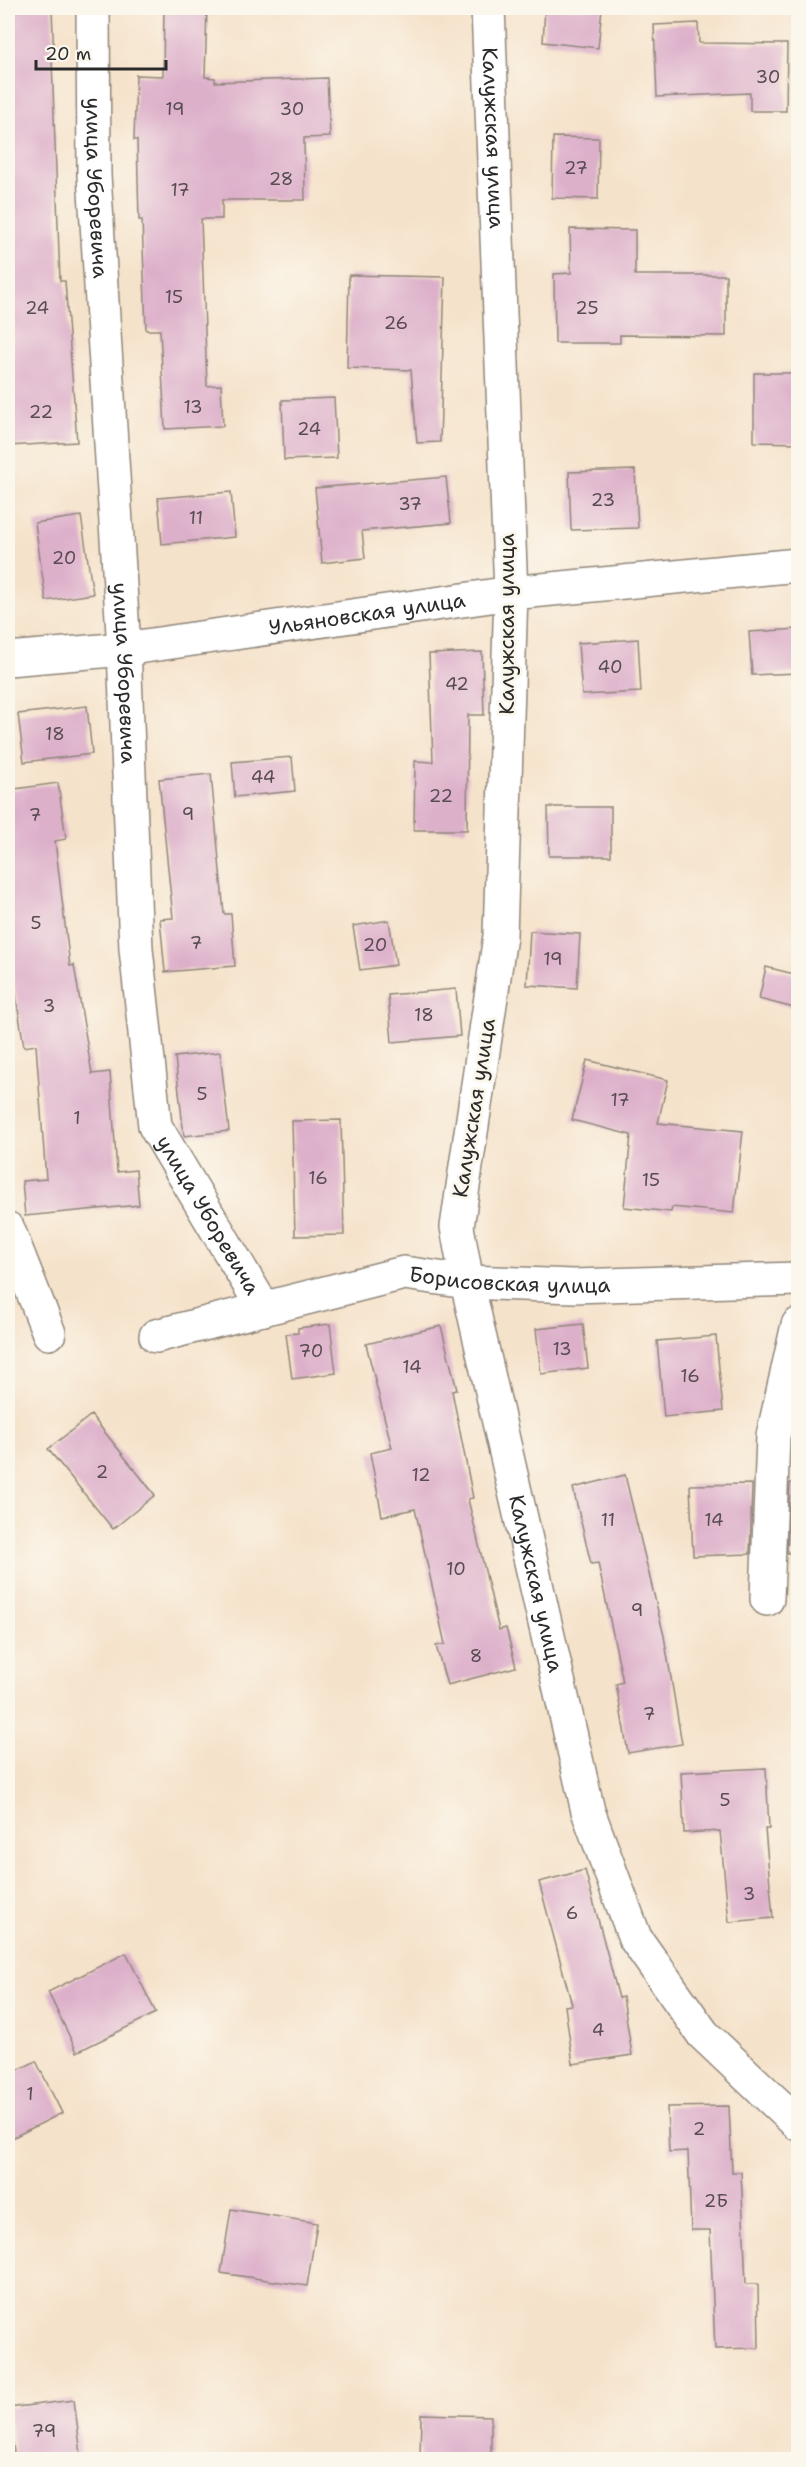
<svg xmlns="http://www.w3.org/2000/svg" width="806" height="2467" viewBox="0 0 806 2467" font-family="'Shantell Sans',sans-serif">
<rect width="100%" height="100%" fill="#fbf7ec"/>
<filter id="ink" filterUnits="userSpaceOnUse"><feTurbulence type="fractalNoise" baseFrequency=".0167" numOctaves="2"/><feDisplacementMap in="SourceGraphic" scale="12" xChannelSelector="R" yChannelSelector="G"/><feConvolveMatrix kernelMatrix="1 2 1 2 8 2 1 2 1" color-interpolation-filters="sRGB"/></filter>
<filter id="wash" filterUnits="userSpaceOnUse"><feTurbulence type="fractalNoise" baseFrequency=".008" numOctaves="4" result="noise"/><feDisplacementMap in="SourceGraphic" scale="24" xChannelSelector="R" yChannelSelector="G"/><feGaussianBlur stdDeviation="1.35" result="paint"/><feColorMatrix in="noise" values="0 0 0 0 0 0 0 0 0 0 0 0 0 0 0 0 0 1.4 0 .05"/><feComposite in="paint" operator="in"/></filter>
<g filter="url(#wash)">
<rect width="100%" height="100%" fill="#f5e2ca"/>
<g id="blocks">
<path fill="#ddb0ca" d="M8 8H52L54 61H52L60 281H65L77 442 8 446Z
M164 8H207L205 77 215 78V82L327 78 330 137 304 138 305 200H222V219H201L207 386 221 385 223 426 165 429 160 330H146L142 220H139L137 140H134L136 75 163 76Z
M545 8H602L598 48 543 42Z
M698 23 699 43 787 44 786 111H750V93L657 97 654 25Z
M553 137 599 138 598 199 552 198Z
M570 229 635 230V275H726V336L620 335V343H555L554 274 571 273Z
M349 275 445 277 440 442 417 443 411 370 347 368Z
M754 373H798V443L754 442Z
M334 398 337 458 284 460 282 400Z
M635 470 638 528 571 530 569 472Z
M446 477 451 523 362 531 365 558 322 563 315 488Z
M231 492 235 537 162 544 158 498Z
M81 516 93 594 46 601 35 523Z
M798 629V673L752 675 749 632Z
M638 639 641 692 582 695 578 643Z
M482 652 484 715H468L467 830H414L415 761 433 762 429 654Z
M87 706 92 754 24 762 18 714Z
M292 757 295 791 235 797 232 762Z
M211 774 224 914H231L235 966 165 972 160 919 173 918 159 779Z
M58 783 66 839 55 841 70 966 74 965 92 1074 110 1072 117 1172 136 1170 139 1205 25 1216 22 1181 46 1179 36 1045 24 1047 8 946V790Z
M548 807H611V856H549Z
M389 920 396 965 360 970 353 926Z
M530 931 580 934 577 988 527 985Z
M766 967 798 975 794 1008 759 999Z
M456 989 460 1036 392 1042 388 995Z
M220 1052 229 1131 184 1136 175 1057Z
M587 1060 668 1080 658 1123 743 1131 734 1213 672 1207 671 1212 624 1207 631 1135 572 1120Z
M341 1120 344 1235 295 1236 292 1121Z
M330 1324 336 1373 292 1379 286 1334 298 1333V1328Z
M583 1324 588 1368 541 1374 536 1329Z
M441 1326 457 1390 452 1391 473 1498 468 1499 499 1630 506 1628 516 1667 447 1685 436 1646 445 1644 415 1509 382 1516 370 1453 392 1448 366 1344Z
M716 1336 723 1411 664 1417 657 1341Z
M91 1415 155 1495 113 1529 48 1449Z
M625 1475 664 1636 682 1744 628 1753 616 1684 623 1682 598 1563 591 1564 573 1488Z
M790 1483H798V1553H787Z
M752 1484 750 1554 693 1556 690 1485Z
M766 1768 769 1829H765L773 1918 729 1922 720 1831 684 1833 681 1772Z
M585 1870 619 1998 623 1997 632 2055 573 2064 565 2006 572 2005 539 1882Z
M126 1953 156 2013 77 2052 48 1992Z
M36 2061 62 2113 8 2140V2075Z
M729 2106 732 2172H741L746 2284H758L759 2348 715 2349 710 2230H691L688 2151 669 2152 667 2107Z
M231 2209 317 2223 307 2286 221 2273Z
M74 2400 81 2454 35 2460H15L8 2408Z
M421 2414 491 2416V2460H420Z"/>
</g>
</g>
<g filter="url(#ink)">
<use href="#blocks" fill-opacity="0" stroke="#90867a" stroke-width="1.5"/>
<g fill="none" stroke-linecap="round" stroke-linejoin="round">
<g stroke="#90867a" stroke-width="36">
<g id="minor">
<path id="s1" d="M93 8 94 175 124 649 136 949 155 1126 264 1309"/>
<path id="s2" d="M488 8 511 593 500 936 457 1227 467 1282 588 1811 635 1938 703 2034 798 2124"/>
<path id="s3" d="M8 659 124 649 511 593 798 565"/>
<path d="M8 1229 49 1333"/>
<path id="s4" d="M156 1336 404 1273 467 1282 574 1286 798 1279"/>
<path d="M767 1599 773 1436 798 1325"/>
</g>
</g>
<use href="#minor" stroke="#fff" stroke-width="33"/>
</g>
</g>
<g text-anchor="middle" dominant-baseline="central" stroke-width="6" stroke-linejoin="round" paint-order="stroke">
<g font-size="18" fill="#584c53">
<text x="768" y="77">30</text>
<text x="175" y="109">19</text>
<text x="292" y="109">30</text>
<text x="576" y="168">27</text>
<text x="281" y="179">28</text>
<text x="180" y="190">17</text>
<text x="174" y="297">15</text>
<text x="37" y="308">24</text>
<text x="587" y="308">25</text>
<text x="396" y="323">26</text>
<text x="193" y="407">13</text>
<text x="41" y="412">22</text>
<text x="309" y="429">24</text>
<text x="603" y="500">23</text>
<text x="410" y="504">37</text>
<text x="196" y="518">11</text>
<text x="64" y="558">20</text>
<text x="610" y="667">40</text>
<text x="457" y="684">42</text>
<text x="55" y="734">18</text>
<text x="263" y="777">44</text>
<text x="441" y="796">22</text>
<text x="188" y="814">9</text>
<text x="35" y="815">7</text>
<text x="36" y="923">5</text>
<text x="196" y="943">7</text>
<text x="375" y="945">20</text>
<text x="553" y="959">19</text>
<text x="49" y="1006">3</text>
<text x="424" y="1015">18</text>
<text x="202" y="1094">5</text>
<text x="620" y="1100">17</text>
<text x="77" y="1118">1</text>
<text x="318" y="1178">16</text>
<text x="651" y="1180">15</text>
<text x="562" y="1349">13</text>
<text x="311" y="1351">70</text>
<text x="412" y="1367">14</text>
<text x="690" y="1376">16</text>
<text x="102" y="1472">2</text>
<text x="421" y="1475">12</text>
<text x="608" y="1520">11</text>
<text x="714" y="1520">14</text>
<text x="456" y="1569">10</text>
<text x="637" y="1610">9</text>
<text x="476" y="1656">8</text>
<text x="649" y="1714">7</text>
<text x="725" y="1800">5</text>
<text x="749" y="1894">3</text>
<text x="572" y="1913">6</text>
<text x="598" y="2030">4</text>
<text x="30" y="2094">1</text>
<text x="699" y="2129">2</text>
<text x="716" y="2201">2Б</text>
<text x="44" y="2431">79</text>
</g>
<g font-size="21" fill="#2b2b2b" stroke="#fbf7ec">
<text stroke="none"><textPath href="#s2" startOffset="130">Калужская улица</textPath></text>
<text stroke="none"><textPath href="#s1" startOffset="180">улица Уборевича</textPath></text>
<text stroke="none"><textPath href="#s3" startOffset="362">Ульяновская улица</textPath></text>
<text transform="translate(507 624) rotate(-90)">Калужская улица</text>
<text stroke="none"><textPath href="#s1" startOffset="666">улица Уборевича</textPath></text>
<text transform="translate(474 1108) rotate(-81)">Калужская улица</text>
<text stroke="none"><textPath href="#s1" startOffset="1224">улица Уборевича</textPath></text>
<text stroke="none"><textPath href="#s4" startOffset="362">Борисовская улица</textPath></text>
<text stroke="none"><textPath href="#s2" startOffset="1588">Калужская улица</textPath></text>
</g>
</g>
<rect width="806" height="2467" fill="none" stroke="#fbf7ec" stroke-width="30"/>
<path d="M36 60v9h130v-9" fill="none" stroke="#2b2b2b" stroke-width="3"/>
<text x="45" y="60" font-size="18" fill="#2b2b2b" stroke="#fbf7ec" stroke-width="4.5" paint-order="stroke">20 m</text>
</svg>
